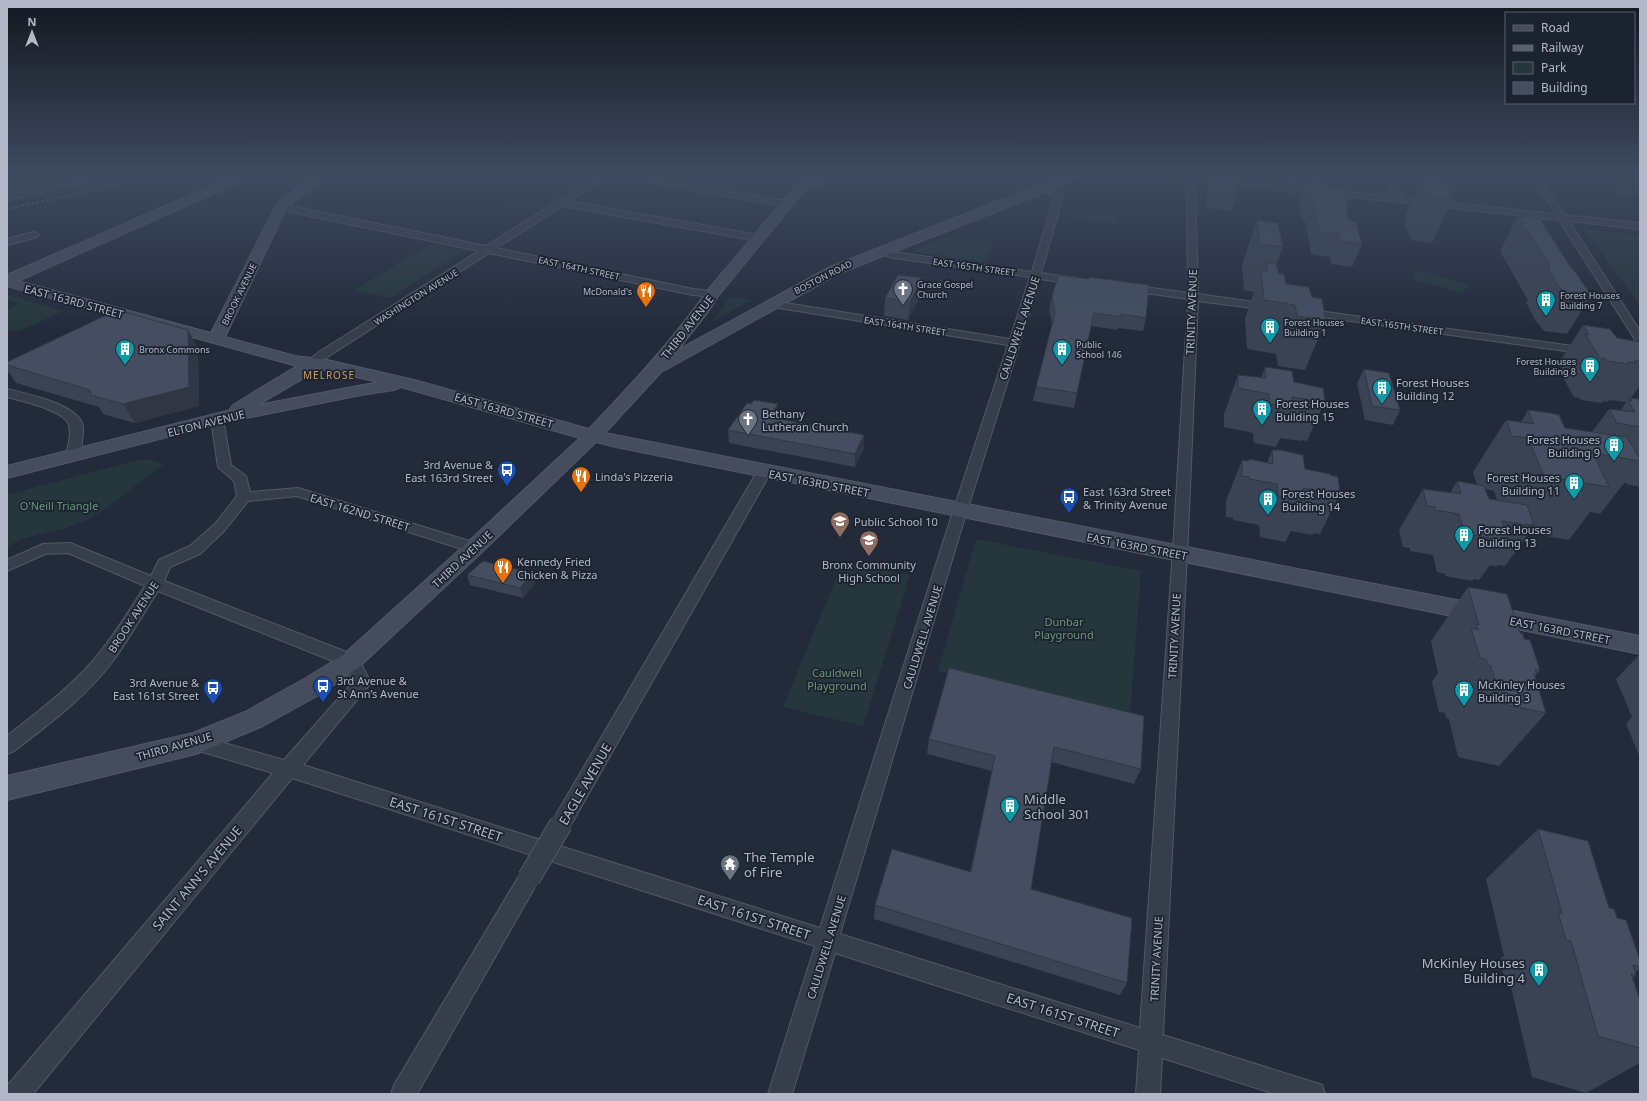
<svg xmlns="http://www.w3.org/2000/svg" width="1647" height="1101" viewBox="0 0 1647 1101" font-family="'Noto Sans',sans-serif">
<rect width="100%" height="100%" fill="#232b3b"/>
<path fill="#25373c" d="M7 175H88L27 189 7 185Z
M1605 175H1640V197L1622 195Z
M1072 211 1118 216 1117 224 1070 218Z
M1584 229 1640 235V305Z
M945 237 993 243 984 262 911 251Z
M431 244 465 251 390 298 354 290Z
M1417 270 1470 284 1463 293 1411 279Z
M7 295 64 311 17 332 7 330V310L19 304 7 300Z
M730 297 751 300 713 321Z
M148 459 164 464 105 509 89 519 66 528 21 539 7 547V495L126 463Z
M976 539 1141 571 1130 714 938 671Z
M843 562 910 575 863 726 783 707Z"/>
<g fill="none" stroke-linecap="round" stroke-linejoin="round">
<g stroke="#525866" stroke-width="2">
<path id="minor" d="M98 175H114L110 177 7 200V194Z
M599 175H609L569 201 758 235 763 238 758 241 563 206 496 248 693 289 712 291 717 294 712 297 693 295 489 253 315 365H307L305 363 319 352 479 251 281 210 277 207 278 205 281 204 486 246Z
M619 175H637L786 201 790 204 786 207 623 177Z
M829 175H840L801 193H795L794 191Z
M1166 175H1194L1290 185 1288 175H1296L1299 186 1394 197 1386 175H1394L1403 198 1556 214 1530 175H1538L1565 215 1640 223V229L1569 221 1640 331V342L1636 341 1559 220 1298 191 1295 193 1291 191 1195 180 1198 294 1268 304 1273 307 1268 310 1198 301 1188 534 1163 1035 1313 1082 1322 1085 1325 1094H1275L1162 1058 1160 1094H1136L1139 1050 835 953 792 1094H768L815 946 292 778 33 1094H7L8 1085 273 773 189 748 187 743 189 738 196 735 284 760 353 682 345 666 158 591C143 614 129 639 113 661 86 697 49 724 14 751L7 754V736C40 710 74 685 100 652 117 631 131 608 145 586L68 553 45 554 7 571V560L43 544 70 543 151 576 159 560 190 546 215 524 237 496 234 481 218 467 211 419 213 416H221L223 419 231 465 246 476 250 492 298 488 479 544 481 548 479 552 474 553 297 496 248 501 225 530 200 554 170 567 164 581 357 656 371 683 303 765 820 928 947 530 1008 345 773 307 768 304 773 301 1010 339 1030 277 894 258 876 253 874 251 879 248 894 252 1032 272 1054 197 1042 190 1041 188 1042 186 1045 185 1063 196 1041 273 1076 278 1081 281 1076 284 1040 279 961 530 840 934 1140 1028 1174 534 1188 299 1130 291 1125 288 1130 285 1188 293 1187 179 1170 177Z
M34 232 37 233 39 235 37 237 7 245V239Z
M1304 309 1587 348 1591 349 1593 351 1591 353 1587 354 1300 314 1299 312Z
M7 389C27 394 73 403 82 423 84 428 83 435 82 441 82 447 81 454 78 459H68L66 456C68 446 72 435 69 425 65 410 21 401 7 397Z
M764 468 769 469 771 472 568 830 561 833 554 830 551 824 554 818 757 472 759 469Z
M529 868 536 871 539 878 536 885 417 1094H391L394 1085 522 871Z"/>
</g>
<g stroke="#525866" stroke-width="2">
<path id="secondary" d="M236 175H252L250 177 18 281 211 333 277 204 313 175H326L286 209 225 337 295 356 327 360 414 380 589 429C631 385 672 341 707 291L805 175H817L718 296 708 312 678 350 830 267 1064 175H1080L1078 177 1049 191 840 273 667 369 662 371 605 433 1640 636V654L616 447 596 442 481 553 359 667 324 692 263 726 196 754 7 800V776L193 733 245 712 306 678 343 655 467 543 580 438 401 387 394 390 361 395 226 422 7 478V466L231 410 230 409 233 405 297 366 7 286V275ZM315 368 379 382 258 405 304 378Z"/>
</g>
<use href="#minor" fill="#373e4b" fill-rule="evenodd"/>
<use href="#secondary" fill="#454c5e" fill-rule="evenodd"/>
<path stroke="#596172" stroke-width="2" stroke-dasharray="2.5 2.5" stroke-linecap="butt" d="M7 209 163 175"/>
<g stroke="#525866" stroke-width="24" stroke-linecap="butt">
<path id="minor-bridge" d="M529 878 561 824"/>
</g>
<use href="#minor-bridge" stroke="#373e4b" stroke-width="22"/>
</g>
<path fill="#3a4353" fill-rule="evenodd" d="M1211 175H1226L1237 196 1232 211 1207 208V189Z
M1423 177 1452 192 1451 194 1453 199 1432 243 1412 240 1405 226 1406 223 1404 219Z
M1307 178 1327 187 1348 220 1362 244 1352 267 1331 264 1330 257 1311 254 1305 221 1301 219 1299 199Z
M1518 216 1572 269 1591 295 1567 334 1544 331 1535 320 1526 302 1528 300 1500 251Z
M1257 220 1283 247 1276 265 1279 274 1286 284 1312 297 1326 320 1305 370 1278 366 1276 354 1247 349 1245 319 1254 292 1244 290 1242 265Z
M920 296 908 320 884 316 885 298Z
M1052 297 1146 318 1143 331 1118 328V330L1091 326 1074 408 1033 401 1036 387 1052 324 1049 310Z
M1583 325 1617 338 1640 342V386L1631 398 1640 399V487L1626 484 1625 482 1600 514 1590 512 1569 540 1529 533 1505 566 1498 565 1497 567 1490 565 1479 580 1474 579 1472 581 1445 576V574L1437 572 1433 555 1410 551V548L1403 547 1399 530 1423 489 1450 493 1457 481 1477 485 1473 472 1506 420 1521 422 1528 410 1565 428 1592 432 1609 409 1621 410 1626 402 1609 400 1608 402 1603 401 1602 403 1581 400 1580 398 1574 397 1560 372 1562 369 1559 363ZM1485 489 1494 491 1497 500 1489 499Z
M188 330 198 349 199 406 135 423 103 414 99 407 16 383 7 370V362Z
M1265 367 1294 382 1325 401 1307 441 1302 440 1301 441 1280 438 1276 447 1254 443 1253 433 1224 427V414L1238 375 1261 378Z
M1364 369 1400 410 1393 425 1365 420 1357 383Z
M778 417 777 419 864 448 855 467 729 443 728 430Z
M1272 450 1305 469 1330 475 1340 493 1320 534 1314 533 1313 535 1291 531 1285 542 1260 537 1259 525 1233 520V518L1226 517V501L1242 460 1248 461 1249 459 1267 463Z
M467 575 535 583 523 598 470 585Z
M1468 587 1520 633 1524 639 1540 670 1535 677 1546 713 1499 766 1458 757 1449 719 1446 718 1445 713 1439 712 1432 682 1438 673 1431 641Z
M1640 654V754L1638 753 1626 724 1632 717 1616 679Z
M949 668 1141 769 1134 784 1051 762 1031 889 1127 983 1120 995 874 919 875 905 970 872 992 771 927 754 929 739Z
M1538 829 1609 908 1617 918 1640 960V969L1635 972 1636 975 1633 978 1640 1000V1063L1586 1093 1532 1077 1511 987 1506 986 1500 959 1504 956 1486 879Z"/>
<path fill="#303743" d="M922 278 920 296 908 320 910 302Z
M188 330 198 349 199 406 135 423 123 404Z
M778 404V417L770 430 769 417Z
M864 435V448L855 467V454Z
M532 573 535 583 523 598 520 588Z"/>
<path fill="#444e60" stroke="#303743" d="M1212 175H1226L1236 176 1237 196 1212 193Z
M1423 177 1444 179 1452 192H1450L1453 199 1432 197 1424 183H1426Z
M1307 178 1324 180 1327 187 1345 189 1348 220 1356 222 1362 244 1340 241 1339 234 1319 232 1313 199 1309 197Z
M1518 216 1540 219 1572 269H1573L1591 295H1588L1590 297 1566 294 1557 284 1547 266H1550Z
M1257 220 1278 223 1283 247 1260 244Z
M1267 263 1276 264 1279 274H1284L1286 284 1309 287 1312 297 1322 299 1326 320 1297 316 1295 305 1264 300 1261 271 1267 272Z
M898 275 922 278 910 302 885 298Z
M1058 275 1089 279V277L1149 285 1146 318 1121 314V317L1094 313 1077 393 1036 387 1055 313 1052 297Z
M117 310 188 330 189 387 123 404 91 395 90 390 7 365V362Z
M1583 325 1610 329 1617 338 1640 342V361H1634L1635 363 1628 362 1629 364 1607 361 1606 359 1600 358 1585 334 1589 335Z
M1265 367 1286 370 1292 371 1294 382 1323 388 1325 401 1318 400 1319 402 1292 397 1293 408 1270 404 1269 394 1238 388V375L1266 378Z
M1364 369 1389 373 1400 410 1372 406Z
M1629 398 1640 399V427L1617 423 1609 409 1635 412 1628 400 1632 401Z
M754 400 778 404 769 417 864 435 855 454 728 430 747 403 751 404Z
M1528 410 1551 413 1559 415 1565 428 1627 437 1640 459V461L1593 453 1609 487 1544 476 1528 438 1512 436 1506 420 1534 424Z
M1272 450H1280L1303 455 1305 469 1330 474V475L1338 477 1340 493 1333 492V494L1303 488 1305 501 1278 496 1277 484 1249 479V477L1242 476V460L1249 461V459L1273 464Z
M1457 481 1484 486 1489 499 1527 505 1534 525 1525 524 1526 525 1502 521 1508 539 1500 537 1501 540 1473 535 1472 532 1464 531 1459 514 1435 510V507L1427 506 1423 489 1461 494Z
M483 561 532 573 520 588 467 575Z
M1468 587 1507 594 1520 633 1523 634 1524 639 1530 640 1540 670 1535 669 1537 675 1534 674 1546 713 1502 704 1491 666 1488 665 1486 659 1480 658 1471 628 1478 630 1476 624 1479 625Z
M949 668 1144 716 1141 769 1054 747 1031 889 1132 918 1127 983 875 905 892 849 971 872 995 756 929 739Z
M1538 829 1588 841 1609 908 1614 909 1617 918 1626 920 1640 960V967L1633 965 1636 975 1631 974 1640 1000V1048L1598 1036 1571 941 1566 940 1558 912 1562 913Z"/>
<linearGradient id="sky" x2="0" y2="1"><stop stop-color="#131820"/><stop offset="0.53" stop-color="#3f4a60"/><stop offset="1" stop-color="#3f4a60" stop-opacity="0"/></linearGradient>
<rect width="1647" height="329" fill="url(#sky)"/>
<defs>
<g id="church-pin" transform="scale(1)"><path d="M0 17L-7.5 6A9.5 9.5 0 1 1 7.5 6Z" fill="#6b7280" stroke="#1c2330"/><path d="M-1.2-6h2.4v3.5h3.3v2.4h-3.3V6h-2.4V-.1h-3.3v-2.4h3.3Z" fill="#fff"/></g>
<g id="restaurant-pin" transform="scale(1)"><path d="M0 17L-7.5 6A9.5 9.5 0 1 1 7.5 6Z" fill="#e8710a" stroke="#1c2330"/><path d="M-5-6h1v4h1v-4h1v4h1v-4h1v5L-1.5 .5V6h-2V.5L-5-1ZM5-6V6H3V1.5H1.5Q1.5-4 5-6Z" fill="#fff"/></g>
<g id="building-pin" transform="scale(1)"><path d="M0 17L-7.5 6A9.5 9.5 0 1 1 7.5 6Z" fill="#0f9aa8" stroke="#1c2330"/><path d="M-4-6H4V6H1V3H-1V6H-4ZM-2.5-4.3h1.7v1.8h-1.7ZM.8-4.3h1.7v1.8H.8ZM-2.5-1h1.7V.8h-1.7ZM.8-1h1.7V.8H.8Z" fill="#fff"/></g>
<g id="bus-pin" transform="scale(1)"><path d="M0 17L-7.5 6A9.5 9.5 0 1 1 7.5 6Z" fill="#1a4fb4" stroke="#1c2330"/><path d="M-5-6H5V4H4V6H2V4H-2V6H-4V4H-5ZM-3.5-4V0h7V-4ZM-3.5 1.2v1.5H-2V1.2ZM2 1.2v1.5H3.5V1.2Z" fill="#fff"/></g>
<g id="school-pin" transform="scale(1)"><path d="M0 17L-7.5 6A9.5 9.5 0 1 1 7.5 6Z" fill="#8d6e63" stroke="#1c2330"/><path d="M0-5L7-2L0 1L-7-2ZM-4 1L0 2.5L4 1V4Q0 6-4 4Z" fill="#fff"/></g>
<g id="temple-pin" transform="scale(1)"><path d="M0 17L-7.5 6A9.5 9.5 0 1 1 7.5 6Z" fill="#6b7280" stroke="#1c2330"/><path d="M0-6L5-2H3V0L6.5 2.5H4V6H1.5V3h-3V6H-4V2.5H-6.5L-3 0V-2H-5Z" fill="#fff"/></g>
</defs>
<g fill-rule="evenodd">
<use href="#church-pin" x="903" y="289"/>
<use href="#restaurant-pin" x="646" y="291"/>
<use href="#building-pin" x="1546" y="300"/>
<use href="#building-pin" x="1270" y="327"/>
<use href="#building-pin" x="125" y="349"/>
<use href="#building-pin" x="1062" y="349"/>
<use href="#building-pin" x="1590" y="366"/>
<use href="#building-pin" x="1382" y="388"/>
<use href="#building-pin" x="1262" y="409"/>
<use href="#church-pin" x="748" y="419"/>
<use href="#building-pin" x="1614" y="445"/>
<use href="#bus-pin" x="507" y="470"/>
<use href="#restaurant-pin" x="581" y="476"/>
<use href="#building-pin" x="1574" y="483"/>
<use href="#bus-pin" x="1069" y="497"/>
<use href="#building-pin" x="1268" y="499"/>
<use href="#school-pin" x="840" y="521"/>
<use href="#building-pin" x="1464" y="535"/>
<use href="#school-pin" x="869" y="540"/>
<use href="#restaurant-pin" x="503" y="567"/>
<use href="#bus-pin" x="323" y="686"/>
<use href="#bus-pin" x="213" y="688"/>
<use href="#building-pin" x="1464" y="690"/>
<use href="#building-pin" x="1010" y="806"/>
<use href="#temple-pin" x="730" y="864"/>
<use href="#building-pin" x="1539" y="970"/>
</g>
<g text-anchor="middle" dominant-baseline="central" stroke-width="3.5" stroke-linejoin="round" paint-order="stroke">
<g font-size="9" fill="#b2b8c7" stroke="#1c2330">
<text transform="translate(974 267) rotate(8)">EAST 165TH STREET</text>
<text transform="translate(579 268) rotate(12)">EAST 164TH STREET</text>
<text transform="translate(823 277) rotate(-27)">BOSTON ROAD</text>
<text transform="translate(239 294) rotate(-64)">BROOK AVENUE</text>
<text transform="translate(416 297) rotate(-32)">WASHINGTON AVENUE</text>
<text transform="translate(905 326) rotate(9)">EAST 164TH STREET</text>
<text transform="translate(1402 326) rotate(8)">EAST 165TH STREET</text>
</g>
<g font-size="9" fill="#b2b8c7" stroke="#1c2330" text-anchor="start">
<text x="917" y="284">Grace Gospel<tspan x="917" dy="10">Church</tspan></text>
<text x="632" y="291" text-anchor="end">McDonald's</text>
<text x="1560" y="295">Forest Houses<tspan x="1560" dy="10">Building 7</tspan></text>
<text x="1284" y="322">Forest Houses<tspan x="1284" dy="10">Building 1</tspan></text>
<text x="1076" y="344">Public<tspan x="1076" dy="10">School 146</tspan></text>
<text x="139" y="349">Bronx Commons</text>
<text x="1576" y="361" text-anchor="end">Forest Houses<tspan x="1576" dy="10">Building 8</tspan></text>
</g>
<g font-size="10" letter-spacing="1" fill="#d19c63" stroke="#1c2330">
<text x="329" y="375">MELROSE</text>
</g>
<g font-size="11" fill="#b2b8c7" stroke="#1c2330">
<text transform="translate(74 301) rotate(15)">EAST 163RD STREET</text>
<text transform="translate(1191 312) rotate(-88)">TRINITY AVENUE</text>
<text transform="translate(687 327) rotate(-52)">THIRD AVENUE</text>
<text transform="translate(1019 328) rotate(-72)">CAULDWELL AVENUE</text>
<text transform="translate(504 410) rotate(16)">EAST 163RD STREET</text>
<text transform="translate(206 423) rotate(-14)">ELTON AVENUE</text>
<text transform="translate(819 483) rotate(11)">EAST 163RD STREET</text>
<text transform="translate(360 512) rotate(17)">EAST 162ND STREET</text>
<text transform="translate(1137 546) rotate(11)">EAST 163RD STREET</text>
<text transform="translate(462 559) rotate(-43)">THIRD AVENUE</text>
<text transform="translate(133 617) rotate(-57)">BROOK AVENUE</text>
<text transform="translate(1560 630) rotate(11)">EAST 163RD STREET</text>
<text transform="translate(1174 636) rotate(-87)">TRINITY AVENUE</text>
<text transform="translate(922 637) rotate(-73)">CAULDWELL AVENUE</text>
<text transform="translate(174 746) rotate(-16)">THIRD AVENUE</text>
<text transform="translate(826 947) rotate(-73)">CAULDWELL AVENUE</text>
<text transform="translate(1156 959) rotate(-87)">TRINITY AVENUE</text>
</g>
<g font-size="11" fill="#b2b8c7" stroke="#1c2330" text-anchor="start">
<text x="1396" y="382">Forest Houses<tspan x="1396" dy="13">Building 12</tspan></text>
<text x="1276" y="403">Forest Houses<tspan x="1276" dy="13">Building 15</tspan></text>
<text x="762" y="413">Bethany<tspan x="762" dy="13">Lutheran Church</tspan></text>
<text x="1600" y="439" text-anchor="end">Forest Houses<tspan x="1600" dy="13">Building 9</tspan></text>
<text x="493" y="464" text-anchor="end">3rd Avenue &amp;<tspan x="493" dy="13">East 163rd Street</tspan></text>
<text x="595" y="476">Linda's Pizzeria</text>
<text x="1560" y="477" text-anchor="end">Forest Houses<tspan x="1560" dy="13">Building 11</tspan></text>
<text x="1083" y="491">East 163rd Street<tspan x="1083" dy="13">&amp; Trinity Avenue</tspan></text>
<text x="1282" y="493">Forest Houses<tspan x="1282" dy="13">Building 14</tspan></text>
<text x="854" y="521">Public School 10</text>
<text x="1478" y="529">Forest Houses<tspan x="1478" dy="13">Building 13</tspan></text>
<text x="517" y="561">Kennedy Fried<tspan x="517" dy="13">Chicken &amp; Pizza</tspan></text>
<text x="869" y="564" text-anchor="middle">Bronx Community<tspan x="869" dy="13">High School</tspan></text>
<text x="337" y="680">3rd Avenue &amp;<tspan x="337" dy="13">St Ann’s Avenue</tspan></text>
<text x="199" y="682" text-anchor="end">3rd Avenue &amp;<tspan x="199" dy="13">East 161st Street</tspan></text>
<text x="1478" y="684">McKinley Houses<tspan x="1478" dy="13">Building 3</tspan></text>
</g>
<g font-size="11" fill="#6a9778" stroke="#1c2330">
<text x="59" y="505">O'Neill Triangle</text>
<text x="1064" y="621">Dunbar<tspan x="1064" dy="13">Playground</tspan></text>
<text x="837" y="672">Cauldwell<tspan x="837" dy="13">Playground</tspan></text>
</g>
<g font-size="13" fill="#b2b8c7" stroke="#1c2330">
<text transform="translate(585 784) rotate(-60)">EAGLE AVENUE</text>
<text transform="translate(446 819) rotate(18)">EAST 161ST STREET</text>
<text transform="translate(197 878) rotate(-50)">SAINT ANN'S AVENUE</text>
<text transform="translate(754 917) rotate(18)">EAST 161ST STREET</text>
<text transform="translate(1063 1015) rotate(18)">EAST 161ST STREET</text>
</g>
<g font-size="13" fill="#b2b8c7" stroke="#1c2330" text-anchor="start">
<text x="1024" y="799">Middle<tspan x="1024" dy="15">School 301</tspan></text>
<text x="744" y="857">The Temple<tspan x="744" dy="15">of Fire</tspan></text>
<text x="1525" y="963" text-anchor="end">McKinley Houses<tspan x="1525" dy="15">Building 4</tspan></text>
</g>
</g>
<rect width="1647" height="1101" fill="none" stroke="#b2b8c7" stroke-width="16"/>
<rect x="1505" y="12" width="130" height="92" fill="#1c2330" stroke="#585f6c"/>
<rect x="1513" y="25" width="20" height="6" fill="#454c5e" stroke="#585f6c"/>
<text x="1541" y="32" font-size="12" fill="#b2b8c7">Road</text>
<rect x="1513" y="45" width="20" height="6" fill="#596172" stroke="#585f6c"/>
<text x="1541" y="52" font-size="12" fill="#b2b8c7">Railway</text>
<rect x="1513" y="62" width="20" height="12" fill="#25373c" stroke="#585f6c"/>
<text x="1541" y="72" font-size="12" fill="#b2b8c7">Park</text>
<rect x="1513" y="82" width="20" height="12" fill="#444e60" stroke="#585f6c"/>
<text x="1541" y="92" font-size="12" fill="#b2b8c7">Building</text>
<g transform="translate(32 32)" stroke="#1c2330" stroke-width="3" paint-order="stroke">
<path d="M0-3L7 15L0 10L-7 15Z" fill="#b2b8c7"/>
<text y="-6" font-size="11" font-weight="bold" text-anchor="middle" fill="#b2b8c7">N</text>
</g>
</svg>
